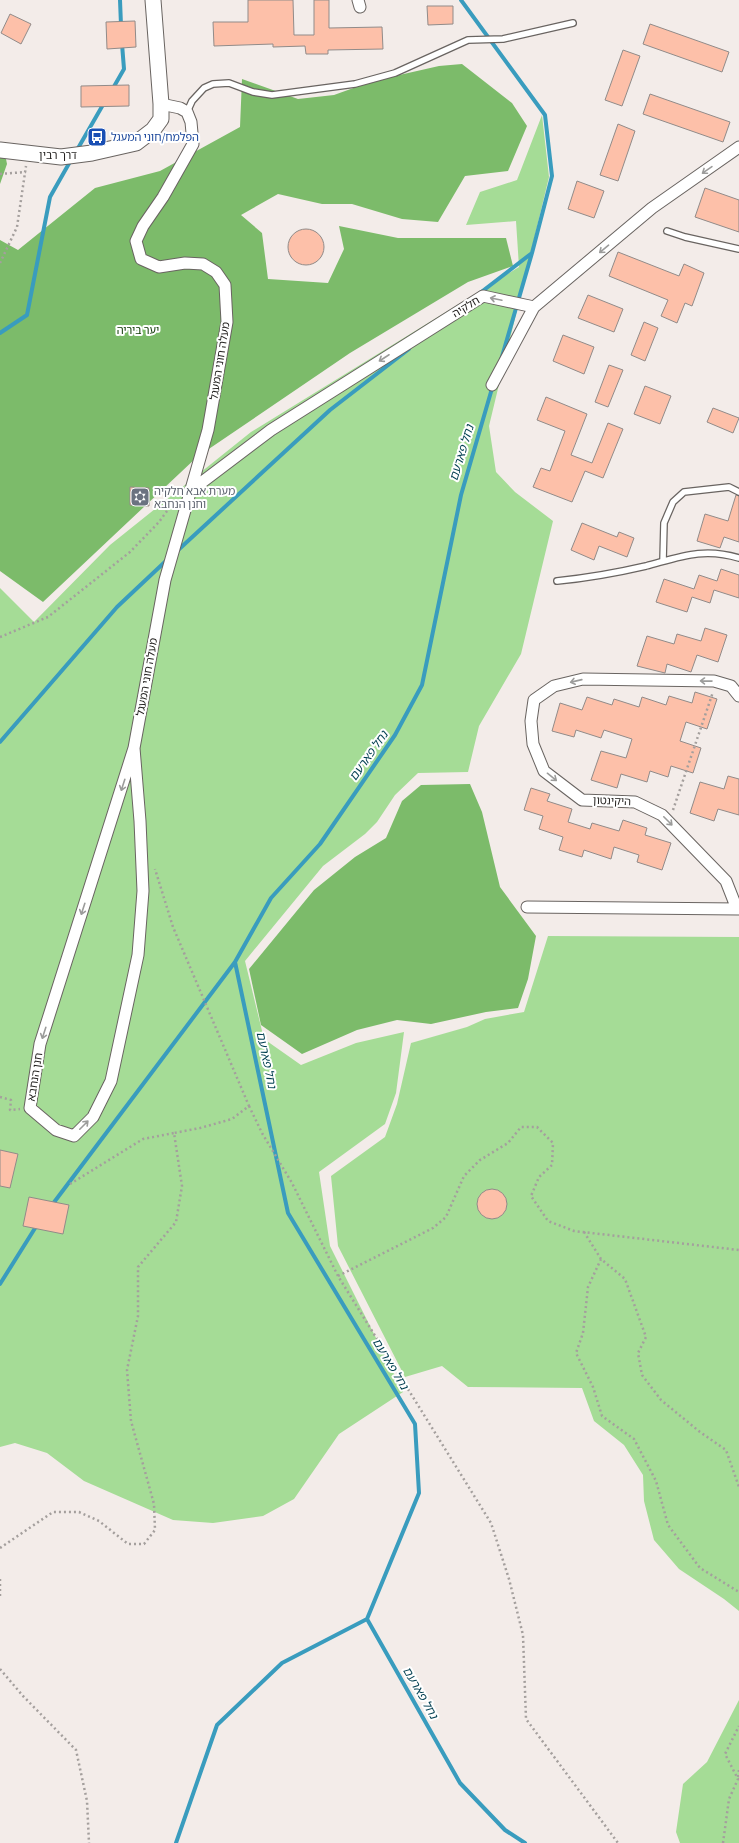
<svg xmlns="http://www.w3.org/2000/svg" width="739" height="1843" viewBox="0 0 739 1843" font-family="'Source Sans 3','Noto Sans Hebrew',sans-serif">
<rect width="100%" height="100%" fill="#f3ece9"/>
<path fill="#a5dc96" d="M542 115 549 177 489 426 496 472 515 492 553 521 521 654 479 726 468 772 418 773 395 795 377 822 365 834 323 866 245 961 264 1039 301 1065 356 1043 404 1032 396 1093 385 1124 319 1172 330 1246 403 1392 339 1434 294 1499 263 1516 213 1523 173 1520 84 1481 47 1453 15 1443 0 1447V588L34 622 110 545 251 432 519 267 516 221 466 225 480 192 517 180Z
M548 936 739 937V1611L724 1599 679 1569 654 1540 644 1501 643 1475 624 1445 594 1421 582 1388 468 1387 442 1366 405 1377 338 1246 331 1176 385 1137 397 1104 411 1043 467 1027 485 1019 524 1012Z
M739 1700V1843H680L676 1832 683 1784 707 1762Z"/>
<path fill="#7cbb6a" d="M462 64 512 103 527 126 508 171 465 176 438 222 402 219 352 204H322L278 194 241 215 262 233 268 279 328 283 344 249 339 226 398 238H506L513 266 468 282 350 353 197 457 43 602 0 571V240L18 250 95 188 160 171 240 127 242 79 298 99 334 95 373 81 439 66Z
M0 157 6 159 7 164 0 184Z
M470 784 482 812 500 887 536 936 528 979 518 1008 486 1012 431 1024 397 1020 357 1030 302 1054 261 1025 249 969 314 890 355 857 386 838 402 801 421 785Z"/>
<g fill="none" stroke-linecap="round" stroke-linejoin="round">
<path stroke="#399cbe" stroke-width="4" d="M120 0 121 25
M461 0 545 115 552 176 532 253 501 360
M112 90 124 69 122 44
M77 150 104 103
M480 293 532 253
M0 333 27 315 50 197 71 160
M493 385 461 495 422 685 395 735 320 844 271 898 235 962 288 1213 415 1424 419 1493 367 1619 460 1783 505 1830 525 1843
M176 552 330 410 409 349
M0 742 117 607 168 559
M52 1205 235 962
M0 1284 37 1225
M176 1843 217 1725 282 1663 367 1619"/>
</g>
<path fill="#fdc0a9" stroke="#918b89" d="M248 0H293L294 35H314V0H329V28L382 27 383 49 328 50V54H306L305 46 273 47V44L214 46 213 22H248Z
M427 6H453V24L428 25Z
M10 14 31 24 21 44 1 33Z
M135 21 136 47 107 49 106 22Z
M650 24 729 52 722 72 643 44Z
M623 50 640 56 622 106 605 100Z
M129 85V106L81 107V86Z
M650 94 730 122 723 142 643 114Z
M618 124 635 131 618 181 600 175Z
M577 181 604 191 594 218 568 209Z
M705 188 739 200V232L695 217Z
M288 247a18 18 0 1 1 36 0a18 18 0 1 1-36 0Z
M618 252 679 276 684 264 704 273 692 306 685 303 677 323 661 316 668 300 609 276Z
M588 295 623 309 614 332 578 318Z
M644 322 658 328 645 361 631 355Z
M563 335 594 347 584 374 553 361Z
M609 365 623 370 608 407 595 402Z
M645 386 671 396 660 424 634 414Z
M546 397 587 414 571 455 592 463 608 423 623 429 603 478 585 471 572 502 533 487 541 468 550 471 565 431 537 420Z
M713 408 739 418 733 433 707 422Z
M130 487 149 488V506L130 505Z
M736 495 739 496V542L724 537 720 548 697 541 705 514 728 521Z
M582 523 617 537 619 532 634 538 627 557 599 546 594 560 571 550Z
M721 569 739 575V598L714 590 710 603 692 597 687 612 656 602 664 579 694 589 699 575 717 581Z
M705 628 727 635 718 662 697 655 691 672 667 664 665 673 637 666 647 636 674 644 677 634 701 641Z
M695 692 717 699 707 729 686 722 680 741 701 748 693 773 671 766 668 777 650 771 647 782 621 774 617 788 591 780 601 751 626 758 632 739 604 730 601 738 576 730 574 737 552 731 560 703 582 710 587 697 612 705 614 699 639 707 642 697 666 705 669 696 692 703Z
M728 776 739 779V815L718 809 714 821 690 813 700 782 724 789Z
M531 788 550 794 547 801 572 809 568 822 590 829 592 823 619 831 623 820 647 828 645 835 671 843 662 870 637 862 639 855 614 847 611 859 584 850 582 857 559 850 563 837 539 829 543 816 524 810Z
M0 1150 18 1154 10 1188 0 1186Z
M477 1204a15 15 0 1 1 30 0a15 15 0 1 1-30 0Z
M29 1197 69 1205 63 1234 23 1226Z"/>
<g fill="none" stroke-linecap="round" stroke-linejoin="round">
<g stroke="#696461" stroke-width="8">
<path id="lane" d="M187 112 192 101 204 88 213 84 229 83 253 92 272 95 355 84 395 73 468 40 503 39 573 23
M667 231 685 237 739 249
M663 561 664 523 673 502 684 492 729 487 739 492
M557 581C587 578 616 573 646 566 680 557 703 547 739 558"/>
</g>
<g stroke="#696461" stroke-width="13">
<path id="street" d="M358 0 360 7
M492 385 534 307
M189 492 271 430 483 296 534 307 652 208 739 147
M134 748 140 821 143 891 138 955 111 1081 93 1117 74 1136 56 1130 30 1108 40 1044 134 748 165 580 208 430 227 322 225 285 216 272 203 264 185 263 159 267 141 259 136 241 143 226 163 197 193 144 191 122 187 112 180 108 161 104
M527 907 739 909
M737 909 726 881 662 815 635 802 582 800 544 771 533 744 531 721 534 700 554 686 583 679 714 681 731 686 739 696"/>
</g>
<g stroke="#696461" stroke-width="17">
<path id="secondary" d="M0 150 61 157 92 153 136 143 153 130 161 119V104L153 0"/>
</g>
<path stroke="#a49f9d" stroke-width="2.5" stroke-dasharray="2 3" stroke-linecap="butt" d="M0 174 26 172
M0 263 17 227 26 166
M0 637 48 617 130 552 159 522 175 500
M673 810 713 692
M0 1097 11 1100 10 1110 20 1109
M249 1106 262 1133 292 1183 338 1276 491 1523 509 1579 523 1635 526 1719 618 1843
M70 1184 143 1139 174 1133
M584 1232 601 1259 625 1279 646 1337 638 1353 642 1375 661 1400 700 1432 726 1450 739 1487
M601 1259 588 1287 583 1333 576 1353 593 1387 602 1416 634 1439 656 1481 668 1525 700 1568 739 1592
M338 1276 433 1228 446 1217 464 1176 480 1160 508 1143 521 1127H537L553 1143 552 1165 539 1177 531 1196 548 1221 574 1231 739 1250
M0 1548 53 1512H79L99 1521 128 1544H144L155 1530 154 1504 131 1421 127 1370 138 1316V1267L176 1222 182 1186 174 1133 200 1128 232 1119 249 1106 173 927 155 869
M0 1579V1597
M0 1669 23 1696 76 1750 87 1801 89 1843
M738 1777 739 1770
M723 1843 729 1799 738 1779 725 1754 739 1726"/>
<use href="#lane" stroke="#fff" stroke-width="5.5"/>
<use href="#street" stroke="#fff" stroke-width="11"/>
<use href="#secondary" stroke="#fff" stroke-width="15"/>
</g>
<defs><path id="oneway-shaft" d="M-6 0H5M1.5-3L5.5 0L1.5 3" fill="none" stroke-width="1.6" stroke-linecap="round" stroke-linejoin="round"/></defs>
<g stroke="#9c9c9b">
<use href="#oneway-shaft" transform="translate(707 170) rotate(145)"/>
<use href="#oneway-shaft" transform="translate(604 249) rotate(140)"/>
<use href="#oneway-shaft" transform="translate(496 299) rotate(-168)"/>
<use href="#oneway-shaft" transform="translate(384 358) rotate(147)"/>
<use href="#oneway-shaft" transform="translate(576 681) rotate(167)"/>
<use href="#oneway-shaft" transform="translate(706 681) rotate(-179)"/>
<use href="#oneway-shaft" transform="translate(552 777) rotate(39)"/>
<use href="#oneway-shaft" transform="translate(123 785) rotate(108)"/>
<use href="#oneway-shaft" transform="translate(668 821) rotate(45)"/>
<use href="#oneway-shaft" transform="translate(83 909) rotate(108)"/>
<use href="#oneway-shaft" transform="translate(44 1033) rotate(108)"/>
<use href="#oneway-shaft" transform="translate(84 1125) rotate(-45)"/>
</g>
<defs>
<g id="bus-square" transform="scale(1)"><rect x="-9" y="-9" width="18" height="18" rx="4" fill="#1a4fb4" stroke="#fff"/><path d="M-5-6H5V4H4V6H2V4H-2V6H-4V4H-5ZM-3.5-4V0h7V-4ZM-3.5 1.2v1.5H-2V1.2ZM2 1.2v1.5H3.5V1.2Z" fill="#fff"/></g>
<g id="synagogue-square" transform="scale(1)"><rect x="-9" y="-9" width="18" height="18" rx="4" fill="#6b7280" stroke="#fff"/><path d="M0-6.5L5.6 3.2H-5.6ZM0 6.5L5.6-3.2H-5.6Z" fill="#fff"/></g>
</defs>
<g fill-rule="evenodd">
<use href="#bus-square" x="97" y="137"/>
<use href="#synagogue-square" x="140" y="497"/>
</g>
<g text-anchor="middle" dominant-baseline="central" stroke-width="4" stroke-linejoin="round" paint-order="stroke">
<g font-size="11" fill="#164399" stroke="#fff" text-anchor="start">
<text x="111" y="137">הפלמח/חוני המעגל</text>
</g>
<g font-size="11" fill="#242220" stroke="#fff">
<text x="58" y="155">דרך רבין</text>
<text transform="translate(466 307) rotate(-31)">חלקיה</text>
<text transform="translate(220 361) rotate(-81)">מעלה חוני המעגל</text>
<text transform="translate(147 677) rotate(-80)">מעלה חוני המעגל</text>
<text transform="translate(612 801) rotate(2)">היקינטון</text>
<text transform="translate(35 1077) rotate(-81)">חנן הנחבא</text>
</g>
<g font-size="11" fill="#0b3600" stroke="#fff">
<text x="138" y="330">יער ביריה</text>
</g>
<g font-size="11" fill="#5b616d" stroke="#fff" text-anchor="start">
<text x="154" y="491">מערת אבא חלקיה<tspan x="154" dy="13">וחנן הנחבא</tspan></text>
</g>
<g font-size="12" font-style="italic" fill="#023f51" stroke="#fff">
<text transform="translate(462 453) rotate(-73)">נחל פארעם</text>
<text transform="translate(369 756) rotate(-55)">נחל פארעם</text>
<text transform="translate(266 1060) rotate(78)">נחל פארעם</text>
<text transform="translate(390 1364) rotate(59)">נחל פארעם</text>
<text transform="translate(420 1693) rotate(60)">נחל פארעם</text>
</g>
</g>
</svg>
